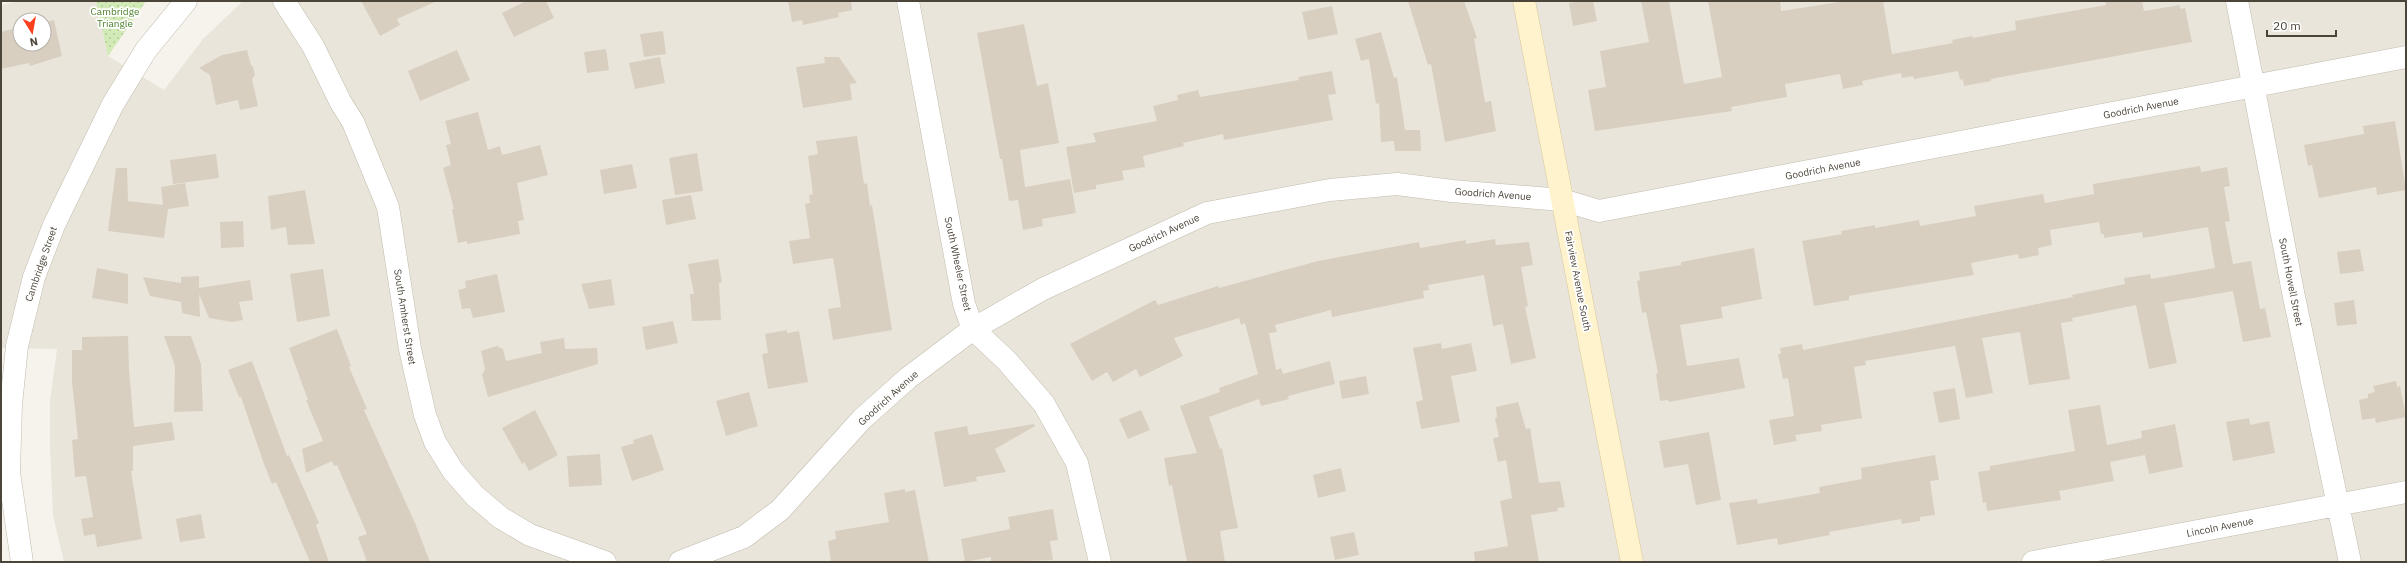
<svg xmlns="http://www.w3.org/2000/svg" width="2407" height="563" viewBox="0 0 2407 563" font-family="'IBM Plex Sans',sans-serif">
<defs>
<pattern id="park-dots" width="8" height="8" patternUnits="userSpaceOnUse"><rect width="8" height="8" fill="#d2eab5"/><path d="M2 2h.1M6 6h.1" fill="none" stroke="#b6ca9c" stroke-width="1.8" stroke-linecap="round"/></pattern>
</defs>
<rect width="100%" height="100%" fill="#f6f3ec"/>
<path fill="#eae5da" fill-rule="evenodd" d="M21 1H96L108 56 164 90 203 39 243 1H2406V562H64L53 516 50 446V401L57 349 1 348V5ZM20 20H44V44H20Z"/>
<path fill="url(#park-dots)" d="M96 1H146L108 56Z"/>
<path fill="#d8cfc1" d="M361 1H437L397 19 400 25 380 36Z
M526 1H546L554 18 514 37 502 13Z
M788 1H851L852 10 838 13 839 17 803 25 802 20 792 22Z
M1408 1H1464L1477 38 1474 39 1485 102 1491 101 1496 131 1445 142 1431 64 1428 65Z
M1581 1H1593L1597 21 1573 26 1569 3Z
M1641 1H1669L1684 84 1722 77 1708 1H1780L1781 11 1846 1H1883L1892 54 1953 43 1952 40 1972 36 1973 38 2016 30 2015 21 2106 5 2105 1H2142L2144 11 2180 5V9L2185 8 2192 42 1991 79V81L1964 86 1963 79 1960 80 1958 71 1914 79 1913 76 1902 78 1901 73 1862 81 1863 85 1843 89 1840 74 1785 84 1787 97 1731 107 1732 111 1595 131 1588 90 1606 87 1600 51 1649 42Z
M1332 6 1338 34 1308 40 1302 12Z
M54 20 62 56 30 66 29 63 1 69V32L20 27V44H44V22Z
M1024 24 1037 86 1048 83 1059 143 1020 150 1025 187 1070 179 1076 213 1042 219 1043 226 1023 230 1018 200 1009 201 1002 159H1000L977 33Z
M663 31 666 54 644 57 640 34Z
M1381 32 1394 78 1397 77 1405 130H1420L1421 151H1395L1394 141 1381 142 1379 103 1376 104 1369 59 1361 61 1355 39Z
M606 49 609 70 587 73 584 52Z
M247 50 251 65 253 67 255 75 252 79 258 106 240 110 238 100 216 105 210 75 199 68 222 55Z
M457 50 470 80 420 101 408 71Z
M660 57 665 83 635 89 629 63Z
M824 57H839L857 83 850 84 852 100 803 108 796 67 825 63Z
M1332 71 1336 94 1328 95 1333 120 1224 140 1223 134 1183 143 1184 146 1143 156 1145 167 1122 171 1124 180 1096 185V189L1074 193 1066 147 1096 142 1093 133 1157 121 1153 106 1178 100 1177 95 1198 90 1200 97 1299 80 1298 77Z
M478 112 488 150 500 146 502 155 540 145 548 175 517 183 524 220 518 221 520 234 467 244V241L458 243 452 209H454L443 168 451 165 446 145 451 144 445 121Z
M2395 121 2406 190 2377 195 2376 187 2319 198 2312 165 2308 166 2304 145 2364 134 2363 126Z
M857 136 864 184 867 183 870 206 872 205 892 330 833 340 828 309 841 307 833 258 793 264 789 241 810 238 805 204 810 203 809 195 813 194 808 156 818 154 816 141Z
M697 153 703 191 675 195 669 158Z
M216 154 219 178 173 184 170 160Z
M632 164 637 188 604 194 600 170Z
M2200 166 2201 172 2227 167 2230 186 2224 187 2230 221 2225 222 2233 264 2251 261 2260 309 2265 308 2271 337 2243 342 2233 291 2164 303 2177 363 2149 369 2136 305 2072 318 2073 321 2061 323 2070 379 2029 385 2020 332 1982 338 1993 393 1966 398 1955 346 1865 361 1866 365 1854 367 1862 418 1821 425 1822 431 1795 435 1797 441 1774 445 1769 420 1794 416 1788 378 1783 379 1778 354H1781L1780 348 1802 344 1803 350 2073 297 2072 295 2125 284 2124 278 2150 274 2151 279 2215 268 2208 227 2143 238 2142 232 2104 238V234H2101L2099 222 2050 230 2052 245 2038 248 2039 255 2019 259 2018 254 1971 263 1974 275 1849 296V300L1814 306 1802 241 1842 234 1841 231 1875 225V228L1919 220 1920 226 1976 216 1974 206 2043 194 2045 203 2094 194 2093 184Z
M116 168H127L128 201 163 205 161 187 185 183 189 206 168 209 164 238 108 231Z
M305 190 315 244 288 245 286 227 271 230 268 196Z
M691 195 696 219 666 225 662 200Z
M243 221 244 247 221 248 220 222Z
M1495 239 1496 245 1529 242 1533 265 1521 267 1528 306 1525 307 1536 358 1511 364 1503 324 1493 326 1484 275 1428 285 1429 290 1423 291 1424 298 1332 317 1331 310 1275 325 1277 332 1269 333 1276 370 1281 368 1283 374 1330 361 1335 384 1288 396 1289 399 1261 406 1259 399 1209 417 1220 449 1222 448 1238 528 1220 531 1225 562H1187L1172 485 1169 486 1164 458 1197 453 1180 406 1220 392 1219 388 1258 374 1245 323 1241 325 1239 318 1174 338 1183 356 1140 377 1136 369 1113 382 1107 372 1092 381 1070 344 1155 300 1158 305 1218 286 1219 288 1318 261 1419 242 1420 248 1466 240V244Z
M1754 248 1762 299 1721 307 1723 318 1680 325 1687 366 1739 358 1745 388 1669 402 1668 400 1660 401 1656 374 1658 373 1646 312 1642 313 1637 281 1640 280 1639 272 1681 265V262Z
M2360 249 2364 271 2340 274 2337 252Z
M718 259 722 282 719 283 721 320 692 321 690 294H694L688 264Z
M97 268 128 274V304L92 298Z
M323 269 330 316 297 322 290 274Z
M497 274 505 312 473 318 470 308 462 309 458 290 466 288 465 281Z
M199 276V288L250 280 253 300 239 302 243 320 232 322 209 318 199 294 200 317 182 313 181 302 150 296 143 277 181 283V277Z
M611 279 615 305 589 309 581 284Z
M2354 300 2357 324 2337 326 2334 303Z
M673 321 678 343 646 350 642 327Z
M337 329 351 366 349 367 367 409 364 410 415 523 430 562H367L358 537 367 534 337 465 334 466 332 461 306 473 302 449 323 441 306 400H308L289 348Z
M787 330V333L799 331 808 382 768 389 762 354 768 353 765 334Z
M128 336 129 370 134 427 172 422 175 440 133 446V471H131L142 539 97 547 95 534 84 536 81 519 93 517 86 476 75 477 72 440 78 439 72 382V350H82V337Z
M164 336H191L201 364 203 411 174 412 175 366Z
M564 338 565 349 597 348 598 364 488 397 482 375 485 369 481 351 497 346 503 349 506 361 542 353 540 342Z
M1441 343 1442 349 1471 343 1477 371 1451 376 1460 422 1421 429 1416 402 1423 400 1413 348Z
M252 361 287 456 289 455 319 523 316 525 329 562H310L276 482 272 484 264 464 241 397H239L228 370Z
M1366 376 1369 394 1342 399 1339 381Z
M2396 381 2397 387 2400 386 2406 417 2376 423 2375 418 2362 420 2359 400 2368 398V394L2375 392 2373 386Z
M1955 388 1960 419 1939 423 1933 392Z
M749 392 758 426 726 436 716 401Z
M1518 402 1526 429 1530 428 1539 483 1560 481 1565 507 1557 508 1558 511 1531 515 1539 562H1475L1474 552 1508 546 1500 501 1512 498 1506 460 1498 462 1493 438 1499 437 1495 418 1497 417 1496 407Z
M2100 405 2107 445 2142 438 2141 431 2175 424 2183 467 2149 474 2145 455 2110 462 2114 481 2059 491 2061 500 1987 511 1986 502 1983 503 1978 472 1990 470V466L2075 451 2068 410Z
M535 410 558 455 529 471 524 462 522 464 502 428Z
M1141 410 1150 430 1128 439 1119 419Z
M2249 418 2250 425 2269 421 2275 453 2233 461 2226 422Z
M1034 424 1035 426 995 449 1006 472 976 477 977 481 944 487 934 432 967 426 969 435Z
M1709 432 1721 500 1696 505 1688 464 1664 468 1659 441Z
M652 434 664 470 632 481 621 447 634 443 633 440Z
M600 454 602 485 569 487 567 456Z
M1935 455 1939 480 1930 481 1935 515 1920 517V521L1902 524 1901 519 1829 532 1830 535 1778 545 1777 538 1737 545 1729 503 1757 499 1758 504 1820 493 1819 487 1862 479 1861 468Z
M1341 468 1346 491 1318 498 1313 475Z
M905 489V492L915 490 929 562H831L828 541 836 539 835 531 889 522 884 493Z
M1053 509 1058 540 1050 541 1053 560 991 562V557L965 562 961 539 1010 529 1008 517Z
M201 514 205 538 180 542 176 519Z
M1354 532 1359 555 1335 560 1330 537Z"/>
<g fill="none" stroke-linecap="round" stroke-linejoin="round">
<g stroke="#c2bbae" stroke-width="23">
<path id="street" d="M284 1 313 46 341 103 353 122 388 207 410 349 425 415 435 442 453 471 475 496 501 518 530 535 605 562
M908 1 964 304 973 329 1007 361 1044 404 1077 463 1100 562
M2237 1 2293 292 2350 562
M22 562 9 472 11 405 17 346 34 277 54 225 113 104 146 50 186 1
M680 562 744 537 780 510 862 419 908 378 973 329 1043 289 1207 213 1330 190 1397 184 1452 191 1562 200 1599 211 2406 57
M2033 562 2406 492"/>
</g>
<g stroke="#d6c79b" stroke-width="23">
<path id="secondary" d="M1524 1 1632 562"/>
</g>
<use href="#street" stroke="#fff" stroke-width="22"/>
<use href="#secondary" stroke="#fff3cd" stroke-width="22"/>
</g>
<g text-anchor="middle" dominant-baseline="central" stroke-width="3.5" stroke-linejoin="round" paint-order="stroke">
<g font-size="10" fill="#4a7f2a" stroke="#fff">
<text x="115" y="11">Cambridge<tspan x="115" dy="12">Triangle</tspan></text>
</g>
<g font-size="10" fill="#4b4439" stroke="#fff">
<text transform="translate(2141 108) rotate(-11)">Goodrich Avenue</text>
<text transform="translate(1823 169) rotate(-11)">Goodrich Avenue</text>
<text transform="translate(1493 194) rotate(4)">Goodrich Avenue</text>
<text transform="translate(1164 233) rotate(-25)">Goodrich Avenue</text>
<text transform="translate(41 264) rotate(-71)">Cambridge Street</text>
<text transform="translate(958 264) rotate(78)">South Wheeler Street</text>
<text transform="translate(1578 281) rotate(79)">Fairview Avenue South</text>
<text transform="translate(2291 282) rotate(79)">South Howell Street</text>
<text transform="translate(405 317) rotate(81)">South Amherst Street</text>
<text transform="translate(888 398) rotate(-42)">Goodrich Avenue</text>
<text transform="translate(2220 527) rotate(-11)">Lincoln Avenue</text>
</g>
</g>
<rect width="2407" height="563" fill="none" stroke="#4b4439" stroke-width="4"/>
<g transform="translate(32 32) rotate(169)"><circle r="19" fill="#ffffff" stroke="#b7b4b0"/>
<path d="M0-3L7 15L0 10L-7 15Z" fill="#fc3f1d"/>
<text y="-6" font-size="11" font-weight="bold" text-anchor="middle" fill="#4b4439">N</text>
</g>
<path d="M2267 30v6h69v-6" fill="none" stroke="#4b4439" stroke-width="2"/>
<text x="2273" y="30" font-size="12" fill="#4b4439" stroke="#ffffff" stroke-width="3" paint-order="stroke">20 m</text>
</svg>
